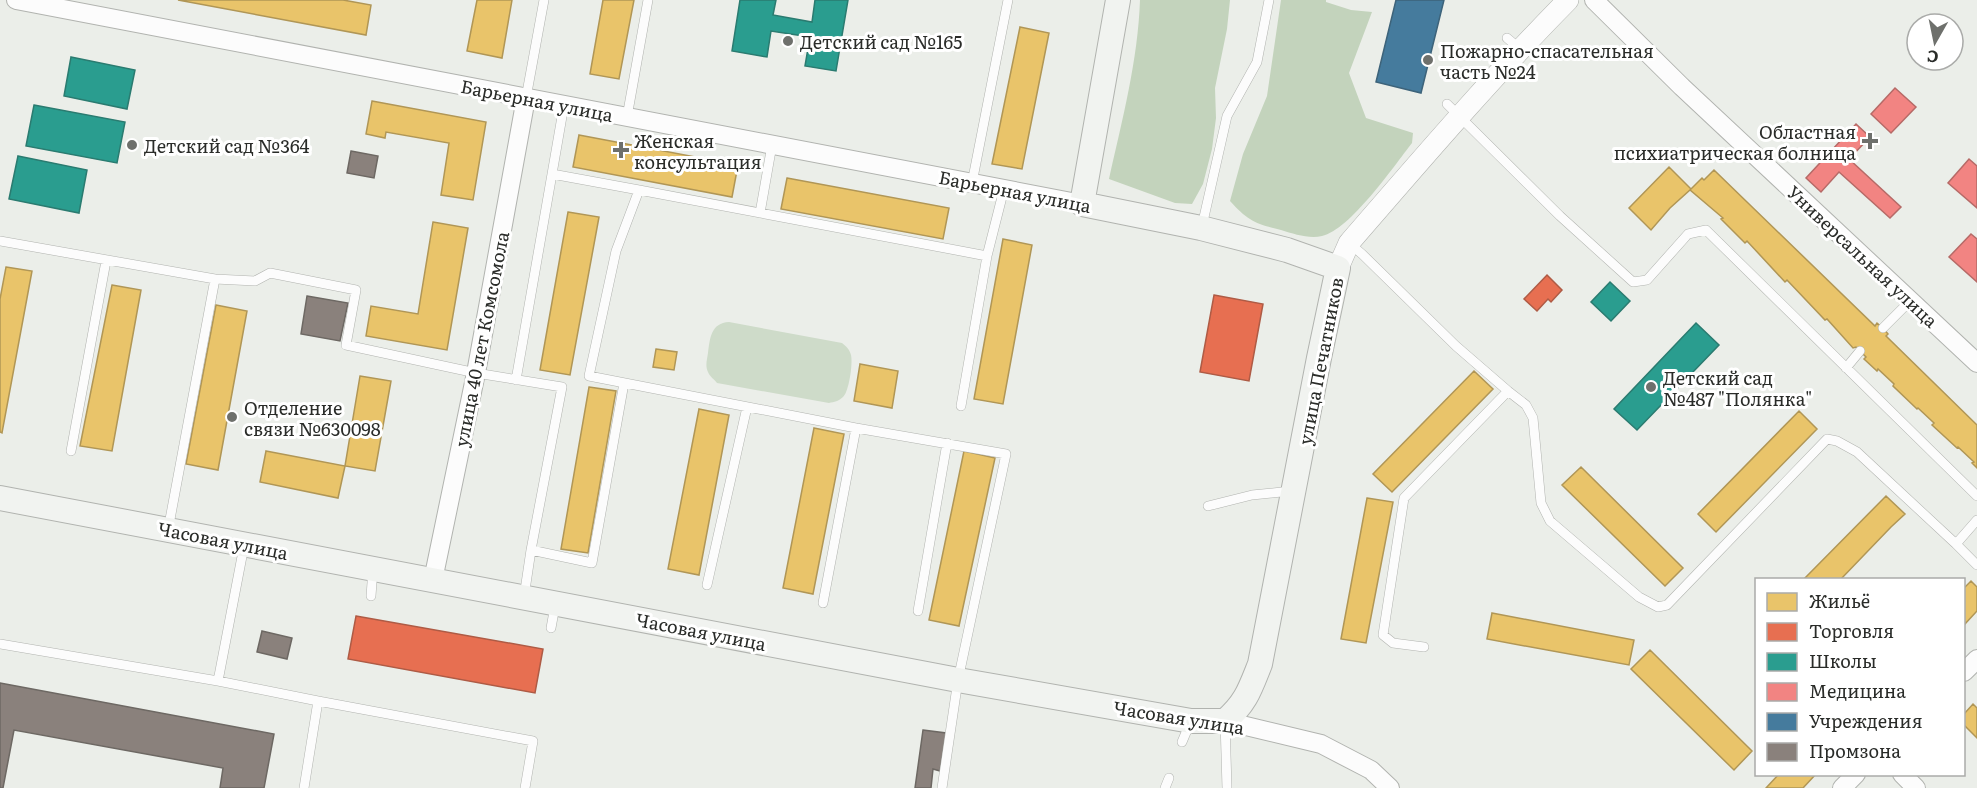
<svg xmlns="http://www.w3.org/2000/svg" width="1977" height="788" viewBox="0 0 1977 788" font-family="Literata,serif">
<rect width="100%" height="100%" fill="#ebeee9"/>
<path fill="#cedbc9" d="M729 322 842 343C846 346 850 350 851 355 853 363 849 392 843 397 839 401 834 402 829 403L717 383C714 379 710 377 708 372 705 366 707 360 708 353 710 338 711 323 729 322Z"/>
<path fill="#c3d3bc" d="M1140 0H1230L1227 29 1215 88 1216 118 1212 149 1203 184 1192 204 1175 203 1109 179C1122 121 1138 60 1140 0Z
M1281 0H1326V2L1351 10 1372 12 1349 73 1366 118 1413 133 1412 143C1394 166 1350 230 1322 236 1309 239 1294 234 1281 230 1256 224 1248 221 1230 201L1243 154 1267 96Z"/>
<path fill="#e9c46a" stroke="#b09656" stroke-width="1.5" d="M178 0H343L371 5 366 35Z
M477 0H512L502 58 467 51Z
M603 0H634L619 79 590 74Z
M1020 27 1049 33 1022 169 992 164Z
M372 101 486 122 473 200 441 195 449 143 386 132 385 138 366 134Z
M579 135 738 165 732 197 573 167Z
M1669 167 1691 189 1702 178 1704 180 1714 170 1875 326 1877 323 1883 328 1888 334 1886 336 1977 425V468L1972 463 1974 462 1958 447 1957 448 1932 425 1934 423 1918 408 1917 409 1893 386 1894 384 1878 369 1877 371 1864 359 1866 357 1856 347 1853 348 1827 319 1825 320 1787 280 1785 282 1747 241 1745 243 1721 219 1723 218 1690 190 1670 208 1651 230 1629 208Z
M787 178 949 208 943 239 781 209Z
M568 212 599 217 570 375 540 370Z
M433 222 468 228 447 350 366 336 371 306 418 314Z
M1003 239 1032 245 1003 404 974 399Z
M6 267 32 271 2 433 0 432V299Z
M112 285 141 290 112 451 80 446Z
M216 305 247 311 218 470 186 464Z
M656 349 677 352 674 370 653 367Z
M860 364 898 371 892 408 854 401Z
M1474 371 1493 389 1392 492 1373 474Z
M360 376 391 381 375 471 345 466Z
M589 387 616 391 588 553 561 549Z
M699 409 729 415 699 575 668 569Z
M1799 411 1817 429 1716 532 1698 514Z
M814 428 844 434 813 594 783 588Z
M266 451 345 466 338 498 260 482Z
M964 451 995 458 959 626 929 620Z
M1581 467 1683 568 1665 586 1562 485Z
M1886 496 1905 514 1891 527 1840 580H1803Z
M1367 498 1393 502 1366 643 1341 639Z
M1971 581 1977 587V611L1964 625V588Z
M1492 613 1634 640 1629 665 1487 639Z
M1650 650 1752 751 1734 770 1631 669Z
M1973 704 1977 708V738L1964 725V714Z
M1779 774H1816L1803 788H1766Z"/>
<path fill="#e76f51" stroke="#ae5b45" stroke-width="1.5" d="M1547 275 1562 290 1551 302 1548 299 1537 311 1524 299Z
M1214 295 1263 304 1249 381 1200 372Z
M356 616 543 649 535 693 348 659Z"/>
<path fill="#2a9d8f" stroke="#2a7b70" stroke-width="1.5" d="M740 0H776L773 15 812 22 815 0H848L836 71 805 66 810 37 771 31 767 57 732 51Z
M71 57 135 70 127 109 64 96Z
M34 105 125 122 117 163 26 146Z
M18 156 87 170 79 213 9 199Z
M1610 282 1630 301 1611 321 1591 302Z
M1696 323 1719 345 1637 430 1614 409Z"/>
<path fill="#f28482" stroke="#b66a67" stroke-width="1.5" d="M1895 88 1916 107 1891 133 1871 114Z
M1856 124 1870 137 1849 159 1901 207 1890 218 1839 172 1821 192 1806 178Z
M1969 159 1977 166V208L1948 183Z
M1971 234 1977 239V282L1949 257Z"/>
<path fill="#457b9d" stroke="#3d637a" stroke-width="1.5" d="M1396 0H1444L1421 93 1376 82Z"/>
<path fill="#8a817c" stroke="#6d6863" stroke-width="1.5" d="M351 151 378 156 374 178 347 173Z
M307 296 348 303 340 341 301 334Z
M262 631 292 638 287 659 257 652Z
M0 683 274 734 264 788H220L223 768 14 730 3 788H0Z
M923 730 946 733 940 771 933 769 931 788H915Z"/>
<g fill="none" stroke-linecap="round" stroke-linejoin="round">
<g stroke="#b1b3af" stroke-width="10">
<path id="service" d="M1507 38 1520 49
M526 98 544 0
M1447 104 1560 216 1633 282 1647 280 1688 234 1706 230 1977 496
M564 105 552 174 639 190
M627 117 648 0
M972 183 1008 0
M760 213 772 145
M1202 226 1227 116 1257 62 1269 0
M0 241 215 279 168 530
M1349 243 1362 254 1456 346 1508 391 1404 498 1383 635 1393 643 1424 647
M215 279 255 281 270 273 356 290 346 345 476 373 562 387 531 550 524 597
M1883 328 1911 300
M1846 368 1860 351
M516 380 552 174
M1508 391 1526 405 1533 418 1541 503 1550 521 1639 597 1658 607 1667 605 1827 439 1837 441 1857 452 1956 544
M961 406 987 256
M71 451 106 261
M1208 506 1252 495 1291 491
M1977 520 1956 544 1977 565
M244 546 218 681 318 701 304 788
M531 550 592 563 624 383
M707 585 747 407
M371 596 373 569
M823 603 856 428
M918 611 947 443
M551 628 555 606
M0 644 218 681
M318 701 533 741 525 788
M1225 721 1227 788
M1182 742 1190 723
M942 788 958 680 1006 454 856 428 589 376 616 251 639 190 987 256 1004 189
M1165 788 1169 778"/>
</g>
<g stroke="#b1b3af" stroke-width="20">
<path id="minor" d="M16 0 1082 204
M1594 0 1682 87 1977 363
M433 580 476 373 526 98
M1964 672 1977 659
M1225 721 1321 744 1371 770 1390 788
M1902 774 1916 788
M1842 788 1856 774"/>
</g>
<g stroke="#b1b3af" stroke-width="22">
<path id="tertiary" d="M1338 268 1349 243C1420 161 1491 78 1568 0"/>
</g>
<g stroke="#b1b3af" stroke-width="26">
<path id="secondary" d="M0 498 958 680 1191 721H1225C1246 703 1250 689 1260 664L1319 358 1338 268 1287 250 1201 228 1082 204 1118 0"/>
</g>
<use href="#service" stroke="#fcfcfc" stroke-width="9"/>
<use href="#minor" stroke="#fcfcfc" stroke-width="18"/>
<use href="#tertiary" stroke="#fcfcfc" stroke-width="21"/>
<use href="#secondary" stroke="#f1f3f0" stroke-width="24"/>
</g>
<g fill="#6e706c" stroke="#fff" stroke-width="2">
<circle cx="788" cy="41" r="6"/>
<circle cx="1428" cy="60" r="6"/>
<path d="M1867 132h6v6h6v6h-6v6h-6v-6h-6v-6h6z"/>
<circle cx="132" cy="145" r="6"/>
<path d="M618 141h6v6h6v6h-6v6h-6v-6h-6v-6h6z"/>
<circle cx="1651" cy="387" r="6"/>
<circle cx="232" cy="417" r="6"/>
</g>
<g text-anchor="middle" dominant-baseline="central" stroke-width="6" stroke-linejoin="round" paint-order="stroke">
<g font-size="18" fill="#2a2c29" stroke="#fff" text-anchor="start">
<text x="800" y="41">Детский сад №165</text>
<text x="1440" y="50">Пожарно-спасательная<tspan x="1440" dy="21">часть №24</tspan></text>
<text x="1856" y="131" text-anchor="end">Областная<tspan x="1856" dy="21">психиатрическая болница</tspan></text>
<text x="634" y="140">Женская<tspan x="634" dy="21">консультация</tspan></text>
<text x="144" y="145">Детский сад №364</text>
<text x="1663" y="377">Детский сад<tspan x="1663" dy="21">№487 "Полянка"</tspan></text>
<text x="244" y="407">Отделение<tspan x="244" dy="21">связи №630098</tspan></text>
</g>
<g font-size="18" fill="#2a2c29" stroke="#fff">
<text transform="translate(537 100) rotate(11)">Барьерная улица</text>
<text transform="translate(1015 191) rotate(11)">Барьерная улица</text>
<text transform="translate(1863 256) rotate(43)">Универсальная улица</text>
<text transform="translate(481 339) rotate(-79)">улица 40 лет Комсомола</text>
<text transform="translate(1320 361) rotate(-79)">улица Печатников</text>
<text transform="translate(223 540) rotate(11)">Часовая улица</text>
<text transform="translate(701 631) rotate(11)">Часовая улица</text>
<text transform="translate(1179 717) rotate(9)">Часовая улица</text>
</g>
</g>
<rect x="1755" y="578" width="210" height="198" fill="#ffffff" stroke="#aaaba9" stroke-width="1.5"/>
<rect x="1767" y="593" width="30" height="18" fill="#e9c46a" stroke="#aaaba9" stroke-width="1.5"/>
<text x="1809" y="608" font-size="18" fill="#2a2c29">Жильё</text>
<rect x="1767" y="623" width="30" height="18" fill="#e76f51" stroke="#aaaba9" stroke-width="1.5"/>
<text x="1809" y="638" font-size="18" fill="#2a2c29">Торговля</text>
<rect x="1767" y="653" width="30" height="18" fill="#2a9d8f" stroke="#aaaba9" stroke-width="1.5"/>
<text x="1809" y="668" font-size="18" fill="#2a2c29">Школы</text>
<rect x="1767" y="683" width="30" height="18" fill="#f28482" stroke="#aaaba9" stroke-width="1.5"/>
<text x="1809" y="698" font-size="18" fill="#2a2c29">Медицина</text>
<rect x="1767" y="713" width="30" height="18" fill="#457b9d" stroke="#aaaba9" stroke-width="1.5"/>
<text x="1809" y="728" font-size="18" fill="#2a2c29">Учреждения</text>
<rect x="1767" y="743" width="30" height="18" fill="#8a817c" stroke="#aaaba9" stroke-width="1.5"/>
<text x="1809" y="758" font-size="18" fill="#2a2c29">Промзона</text>
<g transform="translate(1935 42) rotate(189)"><circle r="28" fill="#ffffff" stroke="#aaaba9" stroke-width="1.5"/>
<path d="M0-4.5L10 22L0 15L-10 22Z" fill="#6e706c"/>
<text y="-9" font-size="16" font-weight="bold" text-anchor="middle" fill="#2a2c29">С</text>
</g>
</svg>
